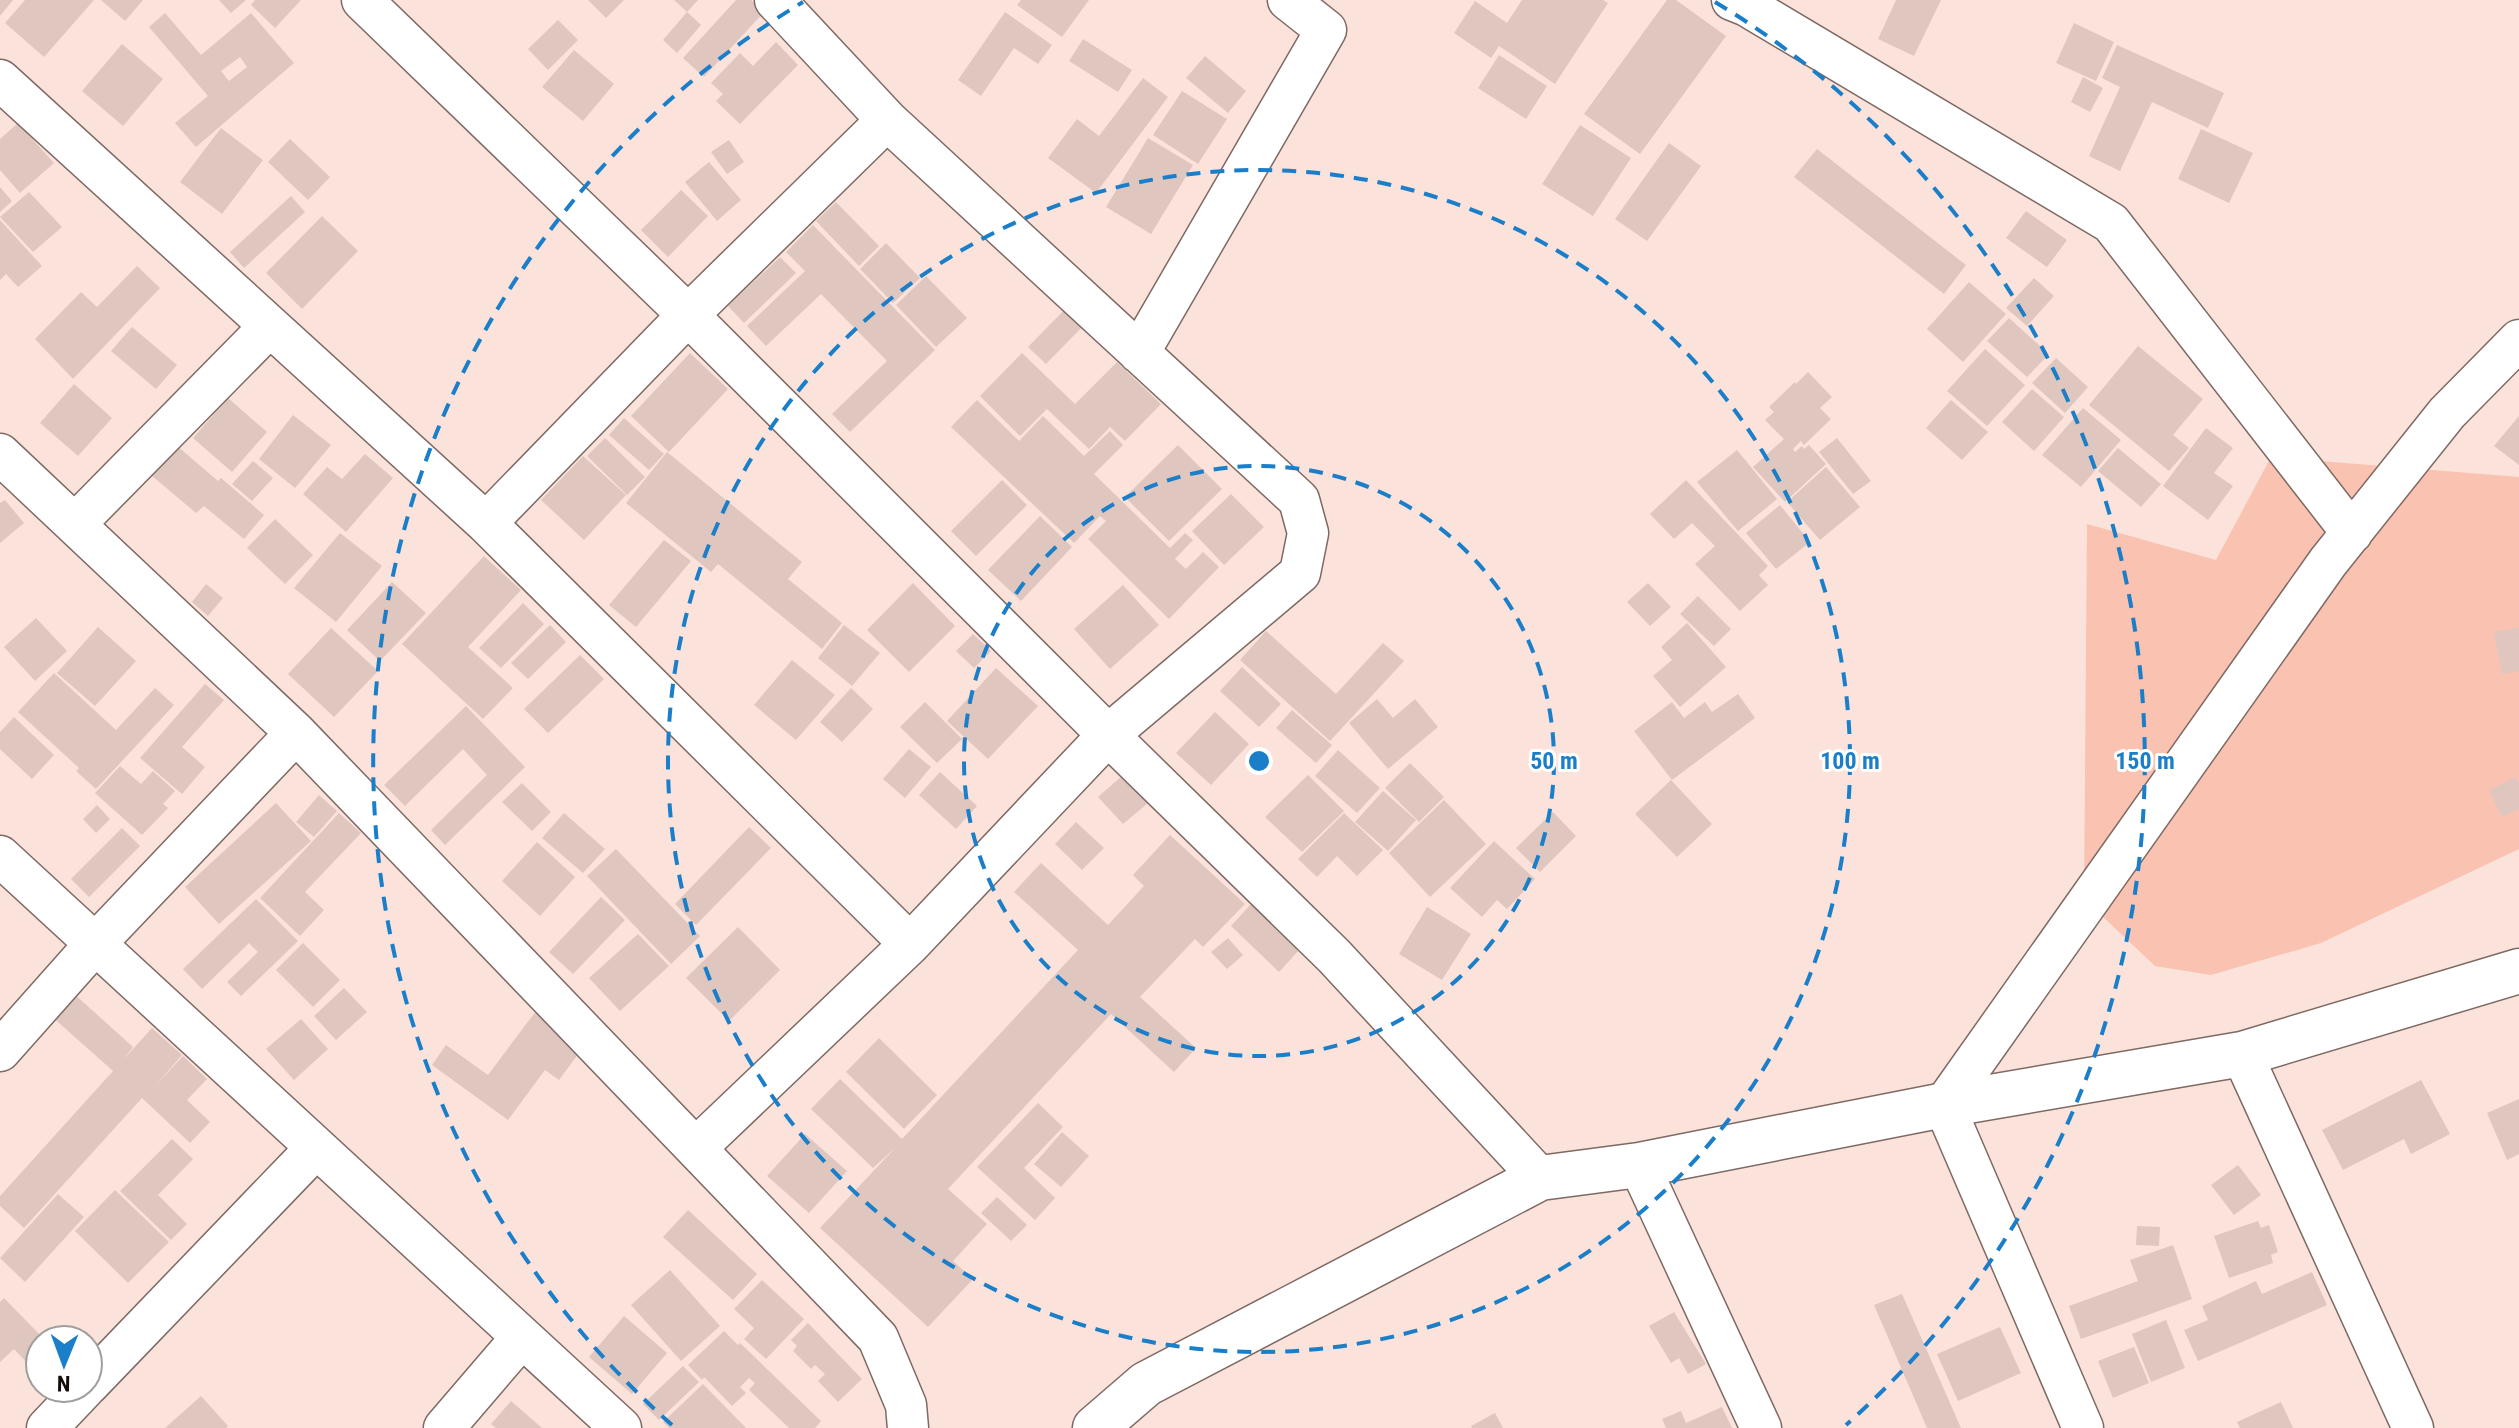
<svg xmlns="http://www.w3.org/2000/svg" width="2519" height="1428" viewBox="0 0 2519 1428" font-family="'Roboto Condensed',sans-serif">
<rect width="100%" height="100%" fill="#fbe2db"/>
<path fill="#f9c2b1" d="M2271 457 2519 477V849L2321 943 2211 975 2155 966 2084 899 2087 524 2216 560Z"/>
<path fill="#dfc7c0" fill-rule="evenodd" d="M0 0H13L0 16Z
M25 0H94L44 57 5 23Z
M101 0H143L125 21Z
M219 0H246L231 13Z
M255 0H301L275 28 251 5Z
M588 0H624L606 18Z
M674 0H698L687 12Z
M736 0H751L764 12 704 77 683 58Z
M1021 0H1089L1062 37 1017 5Z
M1522 0H1603L1608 3 1555 84 1499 46 1491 58 1454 33 1475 1 1507 23Z
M1667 0H1676L1726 36 1640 154 1584 114Z
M1896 0H1941L1914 56 1878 39Z
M687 12 701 25 677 53 663 40Z
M1005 12 1052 45 1038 64 1014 48 981 96 958 80Z
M165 13 201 55 251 13 294 63 196 147 175 123 208 96 149 27ZM240 57 247 67 229 81 221 71Z
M558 20 578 40 548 70 528 49Z
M2074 23 2114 42 2096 81 2056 63Z
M1083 39 1132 70 1118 92 1069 61Z
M776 42 798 65 740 124 716 101 723 94 711 83 740 53 753 66Z
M122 44 163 79 123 126 82 91Z
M2117 45 2224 93 2208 128 2152 102 2120 171 2089 156 2120 87 2102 78Z
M574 50 614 84 583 121 542 87Z
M1499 55 1547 86 1526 119 1478 88Z
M1205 56 1246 91 1228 113 1186 78Z
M2083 77 2103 88 2090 112 2071 102Z
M1143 78 1168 97 1096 193 1048 158 1077 119 1099 136Z
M1182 91 1227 119 1198 164 1153 135Z
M18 123 54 163 20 193 0 170V139Z
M1580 125 1631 158 1593 216 1542 184Z
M221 128 263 160 222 214 180 182Z
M2201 129 2253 153 2229 203 2178 179Z
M1148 138 1193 165 1151 234 1106 207Z
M290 139 330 177 308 200 268 162Z
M729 140 744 162 727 174 711 152Z
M1669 143 1701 166 1647 241 1615 219Z
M1817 149 1966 265 1944 294 1794 177Z
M709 162 741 200 717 221 685 182Z
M0 187 12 201 0 212Z
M681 190 708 216 668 257 641 230Z
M29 192 62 227 33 252 0 217Z
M291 196 305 212 244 268 230 252Z
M836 202 879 246 859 266 816 221Z
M2026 211 2067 240 2047 267 2006 238Z
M322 216 358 251 302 309 266 273Z
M0 220 42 266 18 287 6 274 0 280Z
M813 225 935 350 850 432 832 414 887 361 821 294 766 346 747 326 805 271 786 252Z
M886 243 920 278 893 303 860 269Z
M780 257 796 273 744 323 728 306Z
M137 266 160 288 73 379 35 339 81 292 97 307Z
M926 276 967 318 936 347 896 305Z
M2034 278 2054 296 2027 326 2006 308Z
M1969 282 2006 314 1963 362 1927 329Z
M1071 303 1089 320 1046 364 1028 347Z
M2009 318 2049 354 2027 377 1987 341Z
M132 327 177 365 156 389 111 351Z
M2138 346 2203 399 2173 435 2189 448 2169 471 2089 405Z
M1985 349 2025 385 1987 426 1947 391Z
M690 353 728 389 669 452 631 416Z
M1022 353 1075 404 1117 362 1161 404 1125 441 1110 427 1089 449 1047 409 1020 436 980 396Z
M2056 358 2088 387 2065 413 2032 383Z
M1808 372 1832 397 1820 408 1831 419 1804 445 1801 441 1793 449 1795 452 1802 446 1804 449 1809 445 1826 464 1785 502 1753 467 1784 439 1765 420 1774 412 1769 407 1795 382 1796 384Z
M74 384 112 418 78 456 40 423Z
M2032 389 2064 417 2034 451 2002 422Z
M228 398 267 432 232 472 193 438Z
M977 400 1019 441 1043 416 1084 456 1110 431 1123 445 1094 474 1170 548 1185 533 1193 540 1175 559 1186 569 1203 552 1219 567 1169 619 1088 539 1106 521 1100 516 1074 543 951 427Z
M1951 400 1988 432 1962 460 1926 428Z
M2083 408 2121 440 2081 487 2042 455Z
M293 415 331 445 295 488 259 459Z
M2519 416V465L2494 446Z
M624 418 664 454 649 470 609 435Z
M2206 428 2233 448 2214 473 2233 486 2208 520 2163 486Z
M605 438 645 477 627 495 587 456Z
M1837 438 1871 481 1853 494 1819 452Z
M176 445 218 481 221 478 264 515 244 539 204 506 196 513 151 475Z
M1178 445 1222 489 1169 541 1125 497Z
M2118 448 2161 484 2141 507 2098 471Z
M1737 450 1777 499 1738 531 1697 482Z
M667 452 802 562 788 579 842 623 822 649 718 564 711 572 626 503Z
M365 454 393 478 346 532 303 494 327 467 342 479Z
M583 456 626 495 584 540 541 500Z
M253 461 273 478 252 501 232 484Z
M1826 467 1860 507 1820 540 1787 502Z
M1002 480 1027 505 976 556 951 531Z
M1686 480 1768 566 1759 575 1768 585 1740 611 1695 564 1715 546 1692 523 1674 539 1650 514Z
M1231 494 1264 527 1224 565 1192 531Z
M5 500 24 523 0 543V503Z
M1780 505 1810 542 1776 569 1746 533Z
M1040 516 1072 547 1021 601 988 570Z
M275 519 313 555 285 584 247 548Z
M340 533 382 566 336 622 294 588Z
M664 540 691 561 636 627 609 605Z
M484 556 521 590 468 647 513 688 483 719 402 644Z
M392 582 426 613 380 661 347 630Z
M913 583 955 626 909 672 867 630Z
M1648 583 1671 607 1650 626 1627 602Z
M206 584 223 598 208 616 192 602Z
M1123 585 1159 625 1110 669 1074 629Z
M1698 596 1731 629 1714 646 1680 614Z
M523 603 544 624 501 668 479 648Z
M36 618 67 651 35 681 4 647Z
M1687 623 1726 667 1680 707 1653 676 1672 660 1661 647Z
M550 625 566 642 528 679 511 663Z
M844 625 880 653 852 686 818 658Z
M98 627 136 661 95 706 57 673Z
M331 628 378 671 334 717 288 674Z
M2519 628V671L2502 674 2494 632Z
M1266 631 1336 694 1383 643 1404 661 1330 741 1240 660Z
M973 634 991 651 974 668 956 651Z
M580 655 604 679 548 733 524 709Z
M792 660 835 695 796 740 754 705Z
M1242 667 1281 704 1259 727 1220 691Z
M996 668 1038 706 988 759 947 721Z
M54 673 116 730 155 688 174 705 96 789 76 771 79 768 18 712Z
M205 684 224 700 182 747 205 767 182 794 140 758Z
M851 688 873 709 842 742 820 722Z
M1738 694 1755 718 1672 780 1634 731 1672 702 1684 718 1705 702 1712 712Z
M1377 699 1393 718 1415 699 1438 727 1388 769 1349 723Z
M925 702 962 739 937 763 900 727Z
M466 706 525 767 445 845 431 830 487 775 463 749 405 806 384 785Z
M1292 710 1332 745 1316 763 1276 728Z
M1215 712 1249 744 1211 785 1176 753Z
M14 717 54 755 32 779 0 749V732Z
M909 749 931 767 905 798 883 779Z
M1338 750 1380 788 1357 813 1315 776Z
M1410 763 1444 797 1419 822 1385 788Z
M120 766 141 784 153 771 175 791 163 804 168 808 142 835 95 793Z
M940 772 977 806 956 829 919 795Z
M1123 775 1148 803 1123 824 1098 797Z
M1308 775 1344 811 1302 852 1265 817Z
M2516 777 2519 783V809L2502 817 2489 790Z
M1671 780 1712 824 1677 857 1635 814Z
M522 783 551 812 532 831 502 802Z
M1383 791 1416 820 1388 851 1355 822Z
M319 795 337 811 314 837 296 822Z
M1444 800 1486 844 1430 897 1389 853Z
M276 803 311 841 219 924 185 887Z
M97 805 110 819 96 833 83 819Z
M1553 812 1576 836 1540 872 1516 848Z
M339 813 361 833 305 892 324 910 300 936 260 898Z
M564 813 605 849 583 873 542 838Z
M1344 813 1383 850 1357 876 1337 856 1317 877 1298 859Z
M1076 822 1104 848 1082 870 1055 844Z
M749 827 771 848 696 925 675 904Z
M122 828 140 846 89 897 71 879Z
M1170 835 1245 904 1203 947 1195 939 1140 997 1196 1048 1174 1072 1111 1014 948 1189 987 1224 953 1261 973 1279 928 1327 820 1228 895 1148 873 1168 811 1109 840 1079 902 1139 1078 950 1014 892 1041 863 1108 925 1144 886 1133 875Z
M1494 841 1535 879 1507 909 1497 900 1482 917 1450 888Z
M537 842 575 877 540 916 502 881Z
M616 849 700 936 671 964 587 876Z
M601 897 625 920 573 974 549 952Z
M256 899 298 941 241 996 227 982 258 952 249 943 202 989 183 969Z
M1251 904 1299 950 1279 972 1231 926Z
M1427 907 1471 934 1442 980 1399 954Z
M738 927 780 970 729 1021 686 978Z
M638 934 669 966 620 1011 589 978Z
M1228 938 1243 955 1227 969 1211 952Z
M303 943 340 980 313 1007 276 970Z
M344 988 367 1012 336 1040 314 1016Z
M72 992 133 1047 123 1060 152 1028 182 1055 154 1087 183 1056 207 1079 187 1100 210 1122 190 1143 142 1098 24 1228 0 1206V1196L113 1071 50 1015Z
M539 1007 587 1042 559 1080 545 1070 508 1120 432 1065 446 1045 488 1075Z
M301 1019 328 1049 294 1080 266 1049Z
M879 1038 937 1095 904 1129 846 1072Z
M2421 1080 2450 1134 2411 1154 2404 1139 2343 1170 2322 1130Z
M2519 1099V1154L2507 1160 2487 1113Z
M1038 1103 1063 1127 1024 1168 1055 1198 1035 1220 977 1167Z
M1062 1132 1089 1156 1061 1187 1034 1164Z
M805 1134 847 1171 809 1213 767 1176Z
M172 1139 193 1159 158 1195 187 1224 171 1240 120 1191Z
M2238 1165 2261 1195 2234 1215 2211 1185Z
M115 1190 169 1242 128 1283 75 1231Z
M58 1194 84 1217 25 1282 0 1258Z
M997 1197 1027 1225 1011 1241 981 1213Z
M688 1210 757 1274 733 1300 663 1237Z
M2258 1221 2261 1228 2269 1225 2278 1252 2271 1255 2273 1263 2229 1278 2214 1236Z
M2137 1226 2160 1227 2159 1246 2136 1245Z
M2173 1245 2192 1299 2081 1339 2069 1306 2138 1281 2130 1260Z
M670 1270 720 1326 681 1361 631 1305Z
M2312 1272 2327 1305 2198 1361 2184 1330 2208 1320 2202 1306 2256 1281 2262 1294Z
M762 1280 804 1319 766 1359 744 1339 754 1328 734 1309Z
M1902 1294 1961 1428H1927L1874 1305Z
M4 1298 45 1340H40V1377L14 1349 0 1362V1302Z
M1674 1312 1706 1364 1688 1374 1679 1358 1671 1363 1649 1326Z
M624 1316 667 1353 632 1394 589 1357Z
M2166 1320 2185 1368 2151 1382 2132 1334Z
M808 1323 862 1379 838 1402 818 1381 825 1374 815 1365 811 1369 793 1351 797 1346 791 1340Z
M2000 1327 2021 1373 1958 1401 1937 1354Z
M724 1331 738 1345 740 1343 821 1421 815 1428H789L749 1390 755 1383 749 1378 740 1387 746 1393 732 1406 704 1377 702 1380 688 1365Z
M2134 1347 2149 1383 2113 1398 2098 1361Z
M683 1366 699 1382 659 1420 643 1404Z
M703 1384 746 1428H669L663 1422Z
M201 1396 228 1426 226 1428H165Z
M511 1401 542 1428H496L491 1424Z
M2281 1402 2293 1428H2240L2237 1422Z
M1722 1407 1732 1428H1666L1662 1419 1681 1411 1686 1423Z
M1495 1413 1503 1428H1472L1471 1426Z"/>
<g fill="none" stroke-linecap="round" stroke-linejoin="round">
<g stroke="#7e6963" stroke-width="43">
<path id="minor" d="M362 0 688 315 1108 735 1334 956 1540 1178
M1732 0 1747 6 2111 223 2352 533
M0 80 486 523 910 944
M1139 353 1326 30 1288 0
M0 454 296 733 878 1338 906 1405 908 1428
M486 523 688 315 887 120
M75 524 270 326
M0 856 621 1428
M0 1051 95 944 296 733
M2242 1054 2413 1428
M696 1148 910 944 1108 735 1300 573 1308 533 1299 500 887 120 775 0
M1639 1165 1761 1428
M88 1385 316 1148
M47 1428 85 1388
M444 1428 522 1337
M2083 1428 1944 1105 2328 562 2447 413 2519 340"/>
</g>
<g stroke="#7e6963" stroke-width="47">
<path id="secondary" d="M1095 1428 1146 1384 1540 1178 1639 1165 1944 1105 2242 1054 2519 971"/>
</g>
<use href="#minor" stroke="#fff" stroke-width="40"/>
<use href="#secondary" stroke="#fff" stroke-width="44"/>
</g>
<g fill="none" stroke="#1a7ec9" stroke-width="4" stroke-dasharray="14 10">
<circle cx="1259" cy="761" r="295"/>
<circle cx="1259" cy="761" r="591"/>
<path d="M672 1425A886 886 0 0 1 803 2M1715 2A886 886 0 0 1 1846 1425"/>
</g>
<circle cx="1259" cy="761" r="12" fill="#1a7ec9" stroke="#fff" stroke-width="4"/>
<g font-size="24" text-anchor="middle" font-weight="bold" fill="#1a7ec9" stroke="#fff" stroke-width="6" stroke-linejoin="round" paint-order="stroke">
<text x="1554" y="769">50 m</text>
<text x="1850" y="769">100 m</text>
<text x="2145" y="769">150 m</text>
</g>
<g transform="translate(64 1364) rotate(181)"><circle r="38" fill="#ffffff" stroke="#a19d9d" stroke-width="2"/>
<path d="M0-6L14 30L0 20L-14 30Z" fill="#1a7ec9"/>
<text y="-12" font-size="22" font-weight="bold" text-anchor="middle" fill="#130b09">N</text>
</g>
</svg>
